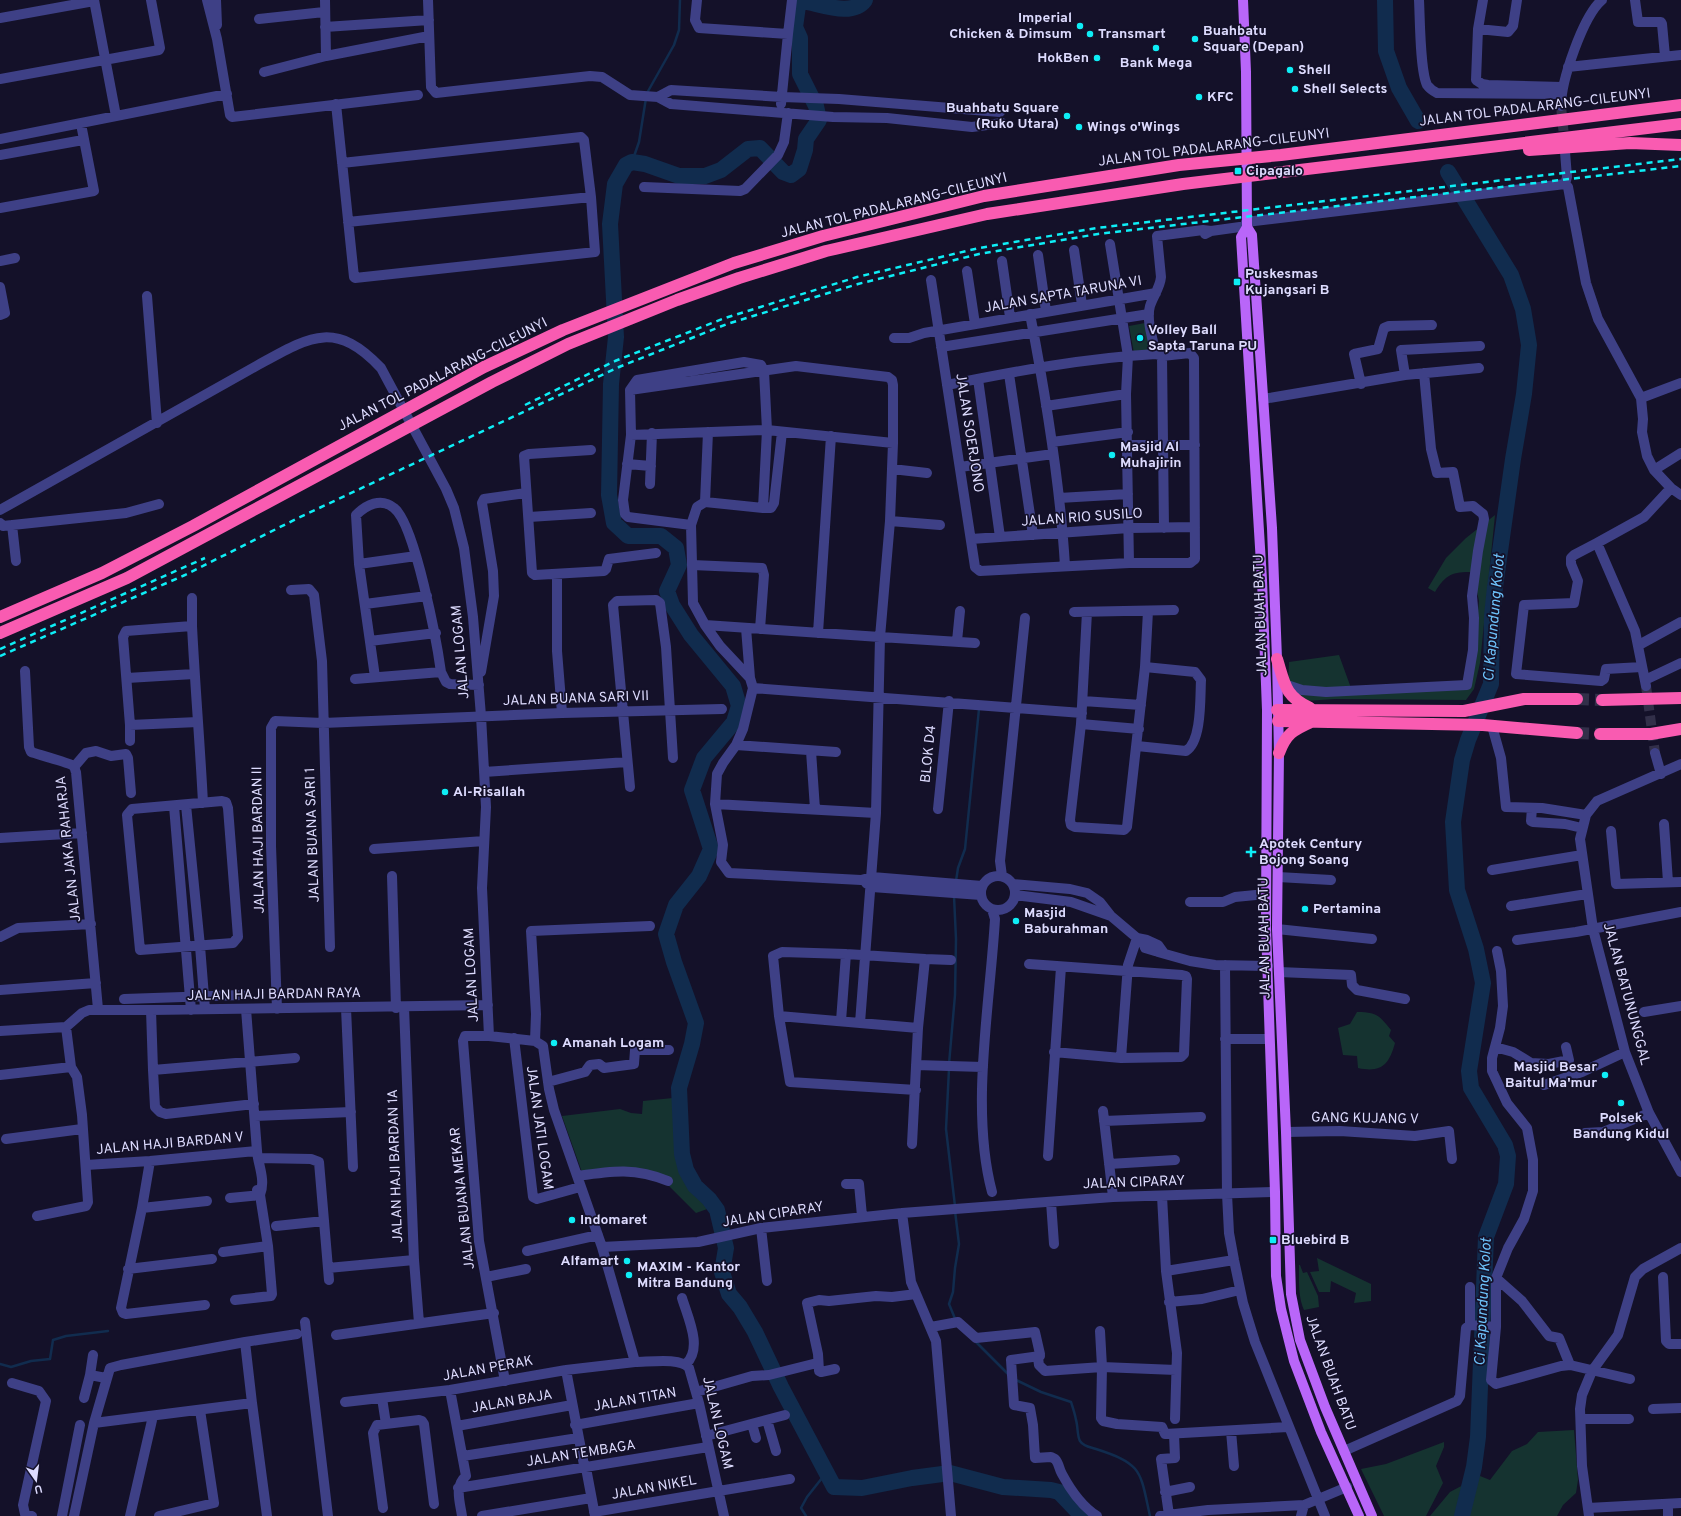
<svg xmlns="http://www.w3.org/2000/svg" width="1681" height="1516" viewBox="0 0 1681 1516" font-family="Overpass,sans-serif">
<rect width="100%" height="100%" fill="#141129"/>
<path fill="#153330" d="M1145 323 1151 350 1134 353 1129 326Z
M1495 515 1480 663 1474 689 1466 700 1335 699 1305 701 1288 689 1289 662 1339 655 1351 688 1465 683 1476 632 1479 601 1473 572C1452 572 1446 574 1435 592L1428 588 1446 558 1466 538Z
M1357 1012C1376 1012 1379 1015 1391 1030L1389 1036 1395 1043C1389 1065 1381 1073 1358 1068L1357 1056 1343 1055 1338 1028 1350 1024Z
M673 1098 681 1169 710 1208 696 1213 667 1184 641 1173 583 1175 562 1116 620 1109 631 1113 642 1114 643 1101Z
M1317 1258 1371 1284V1301L1354 1303 1356 1293 1331 1281 1330 1292H1319L1310 1272 1319 1271Z
M1300 1265 1303 1273 1307 1272 1318 1296 1319 1307 1304 1310C1298 1297 1299 1280 1299 1265Z
M1574 1430 1578 1480 1576 1493 1563 1505 1557 1516H1430L1450 1492 1480 1476 1490 1480 1512 1451 1527 1444 1538 1432Z
M1444 1442V1447L1436 1466 1443 1483 1426 1516H1384L1361 1469 1386 1464Z"/>
<g fill="none" stroke-linecap="round" stroke-linejoin="round">
<path stroke="#112c4e" stroke-width="2.5" d="M647 93 674 45 679 30 680 0
M632 162 639 142 646 98
M956 881 958 868 965 849 979 709
M949 1064 955 995 956 939 954 896
M949 1069 946 1129 955 1206
M955 1211 959 1244 955 1268 953 1292 949 1304 956 1321
M976 1342 1009 1375
M0 1364 11 1367 31 1361 50 1359 53 1340 66 1336 108 1331
M1016 1380 1041 1392 1071 1402C1073 1408 1075 1414 1076 1420 1078 1426 1077 1436 1080 1441 1084 1447 1090 1447 1096 1449 1143 1464 1140 1471 1150 1516
M806 1516 801 1508 807 1497 826 1473"/>
<path stroke="#112c4e" stroke-width="16" d="M865 0C852 18 819 3 802 1L798 6 795 27 800 38V74L816 106 819 120 806 139 805 150 799 169 791 175 783 172 760 148 748 149 721 170 705 176H679L645 164 632 162 626 165 615 184 610 224 616 337 611 384 609 495 614 523 628 536H661L676 548 679 565 667 591 672 605 691 635 733 686 739 706 734 722 704 758 692 790 711 849 699 876 676 905 666 934 674 962 696 1023 692 1044 679 1088 682 1154 686 1170 695 1186 709 1199 717 1210 726 1248 722 1272 729 1294 740 1307 755 1332 781 1387 834 1487 862 1488 912 1478 950 1473 1003 1487 1051 1490 1059 1492 1082 1516
M1385 0 1386 51 1399 88 1418 121
M1448 172 1511 275 1523 309 1529 345 1524 394 1513 459 1495 587 1492 616 1491 684 1468 740 1462 760 1453 822 1457 890 1476 949 1483 983 1469 1071 1471 1088 1505 1145 1508 1156 1506 1184 1486 1237 1478 1437 1474 1467 1462 1516"/>
<path stroke="#322f49" stroke-width="10" stroke-dasharray="10 5" stroke-linecap="butt" d="M1561 106 1565 146
M1646 686 1655 753"/>
<path stroke="#322f49" stroke-width="12" stroke-dasharray="12 6" stroke-linecap="butt" d="M1577 699 1602 700
M1577 733 1600 734"/>
<path stroke="#3e4086" stroke-width="10" d="M94 0 116 116
M207 0 217 39 230 115 232 117 418 95
M216 0 217 25
M325 0 326 56
M428 0 431 87 436 93 590 76 602 77 630 95 658 97 671 104 833 117 887 118 972 127 1002 123
M697 0 695 20 699 28 788 34 792 0
M1419 0C1420 18 1420 71 1427 85 1430 89 1433 91 1437 93L1561 94
M1483 0 1478 29 1476 80 1482 84 1488 85 1562 87
M1635 0 1638 22H1661L1662 24 1665 56
M0 18 94 1
M259 19 324 12
M325 27 429 20
M1478 29 1508 32 1513 26 1517 0
M1568 67 1681 55
M264 72 326 56 429 36
M0 79 159 50 160 48 151 0
M658 97 671 90 782 97 839 99 1000 112
M336 104 354 277 355 278 595 252 591 197 584 140 581 137 342 163
M781 104 788 34
M1561 106C1561 81 1583 16 1602 0
M0 139 227 94
M1565 152 1567 177 1565 184 1568 187 1586 283 1598 319 1641 398 1643 419 1642 432 1647 456 1654 470 1671 488 1644 517 1597 543 1635 631 1646 686
M0 155 83 140
M644 187 740 191 745 189 778 155 784 142 788 113
M0 208 94 191 81 124
M348 222 591 197
M1246 222 1565 184
M1205 234 1211 231 1247 226
M1110 244 1128 356 1126 394 1129 563
M1074 250 1082 305
M1038 255 1046 311
M0 261 15 258
M1002 261 1010 317
M967 271 975 324
M931 280 975 567 980 571 1129 563H1190L1195 559 1194 358 1190 353 1162 356 1156 354C1153 340 1146 320 1150 306 1153 296 1160 288 1161 277L1157 236 1203 230 1211 231
M0 287 5 313 0 315
M147 296 157 423
M1030 314C1046 397 1060 482 1065 566
M894 338H909L924 333 1156 293
M941 347 1149 314
M1162 356 1164 528
M1009 374 1033 535
M1405 375 1401 350 1480 346
M978 379 1000 537
M1361 384 1354 354 1378 349 1384 328 1389 326 1432 325
M947 385C1016 371 1086 358 1156 354
M630 390 796 366 888 377 892 380 893 385V443
M1641 398 1681 383
M1263 399 1405 375 1479 368
M1046 406 1126 394
M631 435 767 430 893 443 890 521 880 637 975 643
M1052 442 1128 432
M1128 445H1195
M591 450 529 454 524 456 532 573 535 575 604 571 606 569 609 559 656 553
M627 464 651 466
M960 467 1053 454
M892 469 927 473
M1654 470 1681 453
M650 484 652 433
M1671 488 1681 495
M1059 498 1128 494
M705 502 708 432
M763 508H771L774 503 782 432
M0 510 258 365C309 337 335 319 381 368L446 489 454 508 464 548 473 617 481 716 486 807 482 888 489 1036 535 1041 543 1046 549 1089 554 1110 602 1247 635 1362C649 1362 681 1357 689 1368L699 1403 724 1516
M529 517 591 513
M890 521 940 525
M0 523 3 526 126 513 159 504
M12 525 16 561
M691 525 628 517 625 514 623 500 631 435 630 390 637 380 744 362 761 365 764 371 767 430 763 508 705 502 697 507 691 525 693 603 705 625 720 646 750 678 753 688 743 729 736 745 723 763 717 774 715 804 876 813
M971 539 1129 528 1195 527
M1597 543 1574 555 1571 558V564L1578 581 1574 603 1524 605 1516 674 1601 681 1604 679 1606 669 1642 667
M359 564 416 556
M692 565 762 568 764 575 760 629
M557 574V651L562 713
M291 590 309 589 314 595 322 661 330 947
M365 604 427 596
M1074 612 1174 610
M1087 612 1081 724 1070 820 1071 825 1075 827 1124 830 1127 827 1145 667 1148 611
M705 625 880 637 876 813 860 1023
M192 626V598
M746 628 750 678
M818 633 831 436
M370 641 436 633
M957 641 960 611
M1639 645 1681 622
M25 671 29 747 31 752C37 754 72 764 74 766 75 767 75 771 76 772L98 1009
M481 672 494 596 493 571 482 503 484 499 526 493
M375 677 359 564 356 515C366 505 381 497 394 508 415 524 437 643 441 672
M127 678 194 674
M355 679 441 672 446 682 450 684 479 685
M1645 680 1681 663
M1284 684 1302 690 1326 692 1467 685 1473 650 1474 618 1472 596 1478 551 1484 519 1483 514 1473 506 1460 507 1453 472 1437 473 1431 449 1424 373
M753 688 1082 713
M1083 701 1141 705
M198 722 130 725 123 637 126 631 192 626C195 685 200 744 203 803
M1081 724 1139 729
M130 725V741
M1492 726 1501 758 1506 807 1542 808 1586 815
M736 745 836 752
M1137 746 1186 751C1202 741 1200 698 1201 680L1195 672 1145 667
M811 751 815 809
M1655 753 1661 774
M1681 764 1597 801 1586 815 1580 839 1593 929 1625 1052 1649 1113 1681 1172
M74 767 86 753 96 751 111 756 126 754 128 758 131 793
M484 772 627 762
M630 787 613 605 617 601 656 600 660 603 666 647 673 758
M222 801 226 802 228 808 238 937 233 943 140 950 127 815 132 809Z
M715 804 723 845 721 862 729 873 861 880 872 877 982 886
M186 805 200 946 205 1009
M174 806 191 1010
M1532 808 1531 821 1533 822 1565 824 1582 828
M938 809 949 701
M1664 824 1668 882
M1611 831 1616 884 1681 882
M0 838 82 833
M374 849 484 841
M1492 870 1582 855
M392 876 396 1008
M1002 876 1000 861 1025 618
M981 893a17 17 0 1 1 34 0a17 17 0 1 1-34 0Z
M1278 877 1331 880
M866 883 872 887 981 895
M1013 884 1070 889 1087 893 1100 902 1111 916 1137 938 1147 940 1158 945 1163 952
M1015 895 1071 902 1111 916
M1190 902H1223L1235 897 1266 894
M1511 906 1587 894
M1277 929 1372 939
M0 937 18 928 91 924
M1517 940 1576 932 1681 912
M1144 945 1145 948 1155 951
M1497 951 1501 971 1503 1006 1500 1028 1492 1058V1071L1507 1103 1527 1128 1533 1160V1191L1524 1219 1508 1248 1496 1278V1327L1491 1380 1496 1384 1561 1366 1570 1365 1630 1379
M1158 952 1190 961 1215 965 1268 966
M925 959 951 960
M1029 964 1182 975 1186 976 1187 979 1184 1054 1181 1057 1121 1058 1054 1052
M1225 965 1227 1194 1229 1233 1234 1260 1243 1303 1255 1342 1325 1516
M1279 972 1351 975 1352 985 1357 990 1405 999
M0 990 96 983
M124 999 242 995
M404 1007 414 1260 419 1323
M346 1008 353 1167
M246 1009 257 1151C258 1165 266 1180 260 1195
M277 1009 271 846V728L275 721 323 723 562 713 722 709
M151 1010 153 1070
M1644 1012 1681 1006
M779 1016 918 1028 912 1144
M841 1021 846 954
M66 1027 82 1013 89 1010H151L488 1005
M0 1031 66 1027
M489 1036H465L463 1041 479 1241 505 1381
M514 1038 533 1197 537 1199 580 1187
M1225 1039H1269
M535 1041 536 1014 531 931 650 926
M1495 1047 1513 1052 1531 1063 1549 1064 1569 1060 1566 1047
M1121 1058 1128 965 1137 938
M916 1065 983 1067
M0 1075 71 1067
M548 1082 585 1072 590 1065 599 1064 604 1068 634 1064 635 1050H669
M1544 1085 1582 1072 1625 1052
M916 1090 790 1082 779 1016 773 956 782 952 846 954 925 959 918 1028
M254 1104 166 1114 160 1112 155 1107 153 1070 295 1058
M1103 1111 1113 1197
M255 1116 351 1112
M1104 1121 1201 1117
M1286 1132 1340 1131 1415 1136 1449 1131 1452 1159
M1585 1133 1603 1132 1649 1113
M6 1139 82 1129
M1048 1156 1061 967
M258 1158 311 1159 319 1162 329 1280
M150 1161 142 1208 121 1308 123 1313 126 1314 205 1305
M1109 1164 1175 1160
M86 1165 150 1161 257 1151
M577 1176C611 1171 635 1167 668 1181
M846 1184H859L862 1216
M992 1192C970 1109 990 1005 995 919L992 909
M1162 1196 1166 1271 1177 1353 1175 1419
M230 1198 260 1195
M1051 1202 1054 1244
M142 1208 207 1201
M902 1213 911 1282 936 1341 951 1516
M37 1216 86 1206 88 1202 82 1115 77 1077 71 1067 66 1027
M276 1226 324 1221
M761 1228 767 1281
M602 1247 698 1242 761 1228 902 1213 1113 1197 1275 1192
M527 1251 598 1235
M223 1252 268 1246
M328 1268 414 1260
M128 1269 212 1259
M1166 1271 1234 1260
M486 1277 526 1269
M1663 1277 1666 1341 1669 1344H1681
M1496 1278 1522 1301 1549 1336 1559 1338 1570 1365
M682 1298C688 1318 703 1348 686 1364
M235 1300 271 1296 272 1294 268 1246 260 1195 257 1190
M1169 1302 1202 1299 1240 1290
M305 1322 328 1516
M1470 1325V1287
M931 1327 958 1322 976 1338 1035 1332 1040 1354 1038 1358 1039 1365 1045 1371 1102 1367 1176 1370
M1100 1331 1102 1367 1101 1418 1103 1421 1117 1424 1162 1427 1165 1434 1288 1427
M336 1335 494 1313
M245 1342 297 1334
M1040 1356 1011 1360 1014 1405 1030 1408 1033 1425 1035 1458 1051 1457 1055 1459C1059 1463 1059 1469 1062 1474 1070 1489 1083 1507 1097 1516
M835 1369 821 1372 819 1371 818 1354 807 1303 819 1300 829 1301 876 1296 892 1297 916 1294
M566 1370 584 1465 586 1468 595 1516
M90 1375 93 1355
M12 1383 39 1391 46 1401 23 1505 25 1514 32 1516
M450 1390 466 1476C454 1486 460 1502 462 1516
M696 1392 752 1376 769 1375 817 1363
M84 1398 90 1375 106 1378
M382 1398 386 1424
M345 1402 450 1390 566 1370 635 1362
M252 1403 267 1516
M1653 1409 1681 1408
M1581 1419H1629
M767 1420 776 1451
M752 1424 756 1438
M575 1425 699 1403
M457 1426 572 1405
M1231 1431 1234 1466
M706 1436 785 1415
M1344 1451 1457 1401 1460 1396 1466 1328 1470 1325 1496 1327
M463 1456 578 1438
M458 1488 708 1447
M1165 1492 1190 1487
M1668 1504V1516
M383 1508 373 1433 377 1425 419 1420 422 1421 424 1424 434 1504
M1588 1508 1681 1503
M594 1512 790 1479
M1169 1515 1161 1459 1175 1458 1174 1434
M62 1516 80 1425
M74 1516 94 1423 110 1368 121 1365 245 1342 252 1403 94 1423
M130 1516 153 1416
M159 1516 214 1503 200 1410
M482 1516 591 1498
M1160 1516 1208 1510 1304 1505 1347 1487
M1301 1516 1304 1505
M1589 1516 1582 1466 1580 1409 1582 1395 1592 1371 1618 1335 1635 1277 1643 1269 1681 1248"/>
<path stroke="#b966f9" stroke-width="10" d="M1243 0 1246 72 1247 227 1252 235 1272 528 1277 659 1279 753 1277 929 1286 1132 1291 1294 1300 1340 1325 1407 1372 1516
M1247 227 1241 237 1262 580 1267 710 1266 927 1275 1192 1276 1276 1281 1309 1294 1361 1321 1432 1359 1516"/>
<path stroke="#f95bb1" stroke-width="12" d="M1529 150 1630 143 1681 145
M0 617 102 573 193 526 484 367 563 330 734 263 823 236 984 196 1179 165 1281 155 1681 105
M0 633 127 578 492 382 568 344 677 300 739 278 826 251 987 214 1183 184 1681 124
M1277 659C1285 685 1285 696 1310 708
M1602 700 1681 698
M1277 710 1464 711 1524 699H1577
M1278 721 1483 725 1577 733
M1600 734H1651L1681 729
M1279 753C1286 734 1293 730 1311 722"/>
<path stroke="#0eeef6" stroke-width="2.5" stroke-dasharray="6 5" stroke-linecap="butt" d="M525 405 615 361 725 318 857 277 979 248 1097 228 1681 159
M0 649 205 558
M0 656 185 575 298 518 619 367 727 324 858 284 979 254 1098 234 1681 166"/>
</g>
<g fill="#0eeef6" stroke="#141129" stroke-width="1.5">
<circle cx="1080" cy="26" r="4"/>
<circle cx="1090" cy="34" r="4"/>
<circle cx="1195" cy="39" r="4"/>
<circle cx="1156" cy="48" r="4"/>
<circle cx="1097" cy="58" r="4"/>
<circle cx="1290" cy="70" r="4"/>
<circle cx="1295" cy="89" r="4"/>
<circle cx="1199" cy="97" r="4"/>
<circle cx="1067" cy="116" r="4"/>
<circle cx="1079" cy="127" r="4"/>
<rect x="1234" y="167" width="8" height="8" rx="2"/>
<rect x="1233" y="278" width="8" height="8" rx="2"/>
<circle cx="1140" cy="338" r="4"/>
<circle cx="1112" cy="455" r="4"/>
<circle cx="445" cy="792" r="4"/>
<path d="M1249 846h4v4h4v4h-4v4h-4v-4h-4v-4h4z"/>
<circle cx="1305" cy="909" r="4"/>
<circle cx="1016" cy="921" r="4"/>
<circle cx="554" cy="1043" r="4"/>
<circle cx="1605" cy="1075" r="4"/>
<circle cx="1621" cy="1103" r="4"/>
<circle cx="572" cy="1220" r="4"/>
<rect x="1269" y="1236" width="8" height="8" rx="2"/>
<circle cx="627" cy="1261" r="4"/>
<circle cx="629" cy="1275" r="4"/>
</g>
<g text-anchor="middle" dominant-baseline="central" stroke-width="3.5" stroke-linejoin="round" paint-order="stroke">
<g font-size="14" font-weight="bold" fill="#dddbfe" stroke="#141129" text-anchor="start">
<text x="1072" y="18" text-anchor="end">Imperial<tspan x="1072" dy="16">Chicken &amp; Dimsum</tspan></text>
<text x="1203" y="31">Buahbatu<tspan x="1203" dy="16">Square (Depan)</tspan></text>
<text x="1098" y="34">Transmart</text>
<text x="1089" y="58" text-anchor="end">HokBen</text>
<text x="1156" y="63" text-anchor="middle">Bank Mega</text>
<text x="1298" y="70">Shell</text>
<text x="1303" y="89">Shell Selects</text>
<text x="1207" y="97">KFC</text>
<text x="1059" y="108" text-anchor="end">Buahbatu Square<tspan x="1059" dy="16">(Ruko Utara)</tspan></text>
<text x="1087" y="127">Wings o'Wings</text>
<text x="1246" y="171">Cipagalo</text>
<text x="1245" y="274">Puskesmas<tspan x="1245" dy="16">Kujangsari B</tspan></text>
<text x="1148" y="330">Volley Ball<tspan x="1148" dy="16">Sapta Taruna PU</tspan></text>
<text x="1120" y="447">Masjid Al<tspan x="1120" dy="16">Muhajirin</tspan></text>
<text x="453" y="792">Al-Risallah</text>
<text x="1259" y="844">Apotek Century<tspan x="1259" dy="16">Bojong Soang</tspan></text>
<text x="1313" y="909">Pertamina</text>
<text x="1024" y="913">Masjid<tspan x="1024" dy="16">Baburahman</tspan></text>
<text x="562" y="1043">Amanah Logam</text>
<text x="1597" y="1067" text-anchor="end">Masjid Besar<tspan x="1597" dy="16">Baitul Ma'mur</tspan></text>
<text x="1621" y="1118" text-anchor="middle">Polsek<tspan x="1621" dy="16">Bandung Kidul</tspan></text>
<text x="580" y="1220">Indomaret</text>
<text x="1281" y="1240">Bluebird B</text>
<text x="619" y="1261" text-anchor="end">Alfamart</text>
<text x="637" y="1267">MAXIM - Kantor<tspan x="637" dy="16">Mitra Bandung</tspan></text>
</g>
<g font-size="14" fill="#dddbfe" stroke="#141129">
<text transform="translate(1535 108) rotate(-7)">JALAN TOL PADALARANG–CILEUNYI</text>
<text transform="translate(1214 148) rotate(-7)">JALAN TOL PADALARANG–CILEUNYI</text>
<text transform="translate(894 206) rotate(-14)">JALAN TOL PADALARANG–CILEUNYI</text>
<text transform="translate(1063 295) rotate(-10)">JALAN SAPTA TARUNA VI</text>
<text transform="translate(443 375) rotate(-27)">JALAN TOL PADALARANG–CILEUNYI</text>
<text transform="translate(969 433) rotate(81)">JALAN SOERJONO</text>
<text transform="translate(1082 518) rotate(-4)">JALAN RIO SUSILO</text>
<text transform="translate(1261 615) rotate(-92)">JALAN BUAH BATU</text>
<text transform="translate(461 652) rotate(-95)">JALAN LOGAM</text>
<text transform="translate(576 699) rotate(-2)">JALAN BUANA SARI VII</text>
<text transform="translate(929 754) rotate(-84)">BLOK D4</text>
<text transform="translate(313 835) rotate(-92)">JALAN BUANA SARI 1</text>
<text transform="translate(259 840) rotate(-91)">JALAN HAJI BARDAN II</text>
<text transform="translate(69 849) rotate(-96)">JALAN JAKA RAHARJA</text>
<text transform="translate(1265 938) rotate(-91)">JALAN BUAH BATU</text>
<text transform="translate(472 975) rotate(-93)">JALAN LOGAM</text>
<text transform="translate(1626 994) rotate(75)">JALAN BATUNUNGGAL</text>
<text transform="translate(274 995) rotate(-1)">JALAN HAJI BARDAN RAYA</text>
<text transform="translate(1365 1119) rotate(1)">GANG KUJANG V</text>
<text transform="translate(539 1128) rotate(82)">JALAN JATI LOGAM</text>
<text transform="translate(170 1144) rotate(-5)">JALAN HAJI BARDAN V</text>
<text transform="translate(396 1166) rotate(-92)">JALAN HAJI BARDAN 1A</text>
<text transform="translate(1134 1183) rotate(-2)">JALAN CIPARAY</text>
<text transform="translate(463 1198) rotate(-96)">JALAN BUANA MEKAR</text>
<text transform="translate(773 1215) rotate(-9)">JALAN CIPARAY</text>
<text transform="translate(488 1369) rotate(-10)">JALAN PERAK</text>
<text transform="translate(1330 1373) rotate(70)">JALAN BUAH BATU</text>
<text transform="translate(635 1400) rotate(-10)">JALAN TITAN</text>
<text transform="translate(512 1402) rotate(-10)">JALAN BAJA</text>
<text transform="translate(717 1423) rotate(77)">JALAN LOGAM</text>
<text transform="translate(581 1454) rotate(-9)">JALAN TEMBAGA</text>
<text transform="translate(654 1488) rotate(-10)">JALAN NIKEL</text>
</g>
<g font-size="15" font-style="italic" fill="#6dc2fa" stroke="#141129">
<text transform="translate(1495 618) rotate(-85)">Ci Kapundung Kolot</text>
<text transform="translate(1484 1302) rotate(-87)">Ci Kapundung Kolot</text>
</g>
</g>
<g transform="translate(36 1480) rotate(166)" stroke="#141129" stroke-width="3" paint-order="stroke">
<path d="M0-3L7 15L0 10L-7 15Z" fill="#dddbfe"/>
<text y="-6" font-size="11" font-weight="bold" text-anchor="middle" fill="#dddbfe">U</text>
</g>
</svg>
